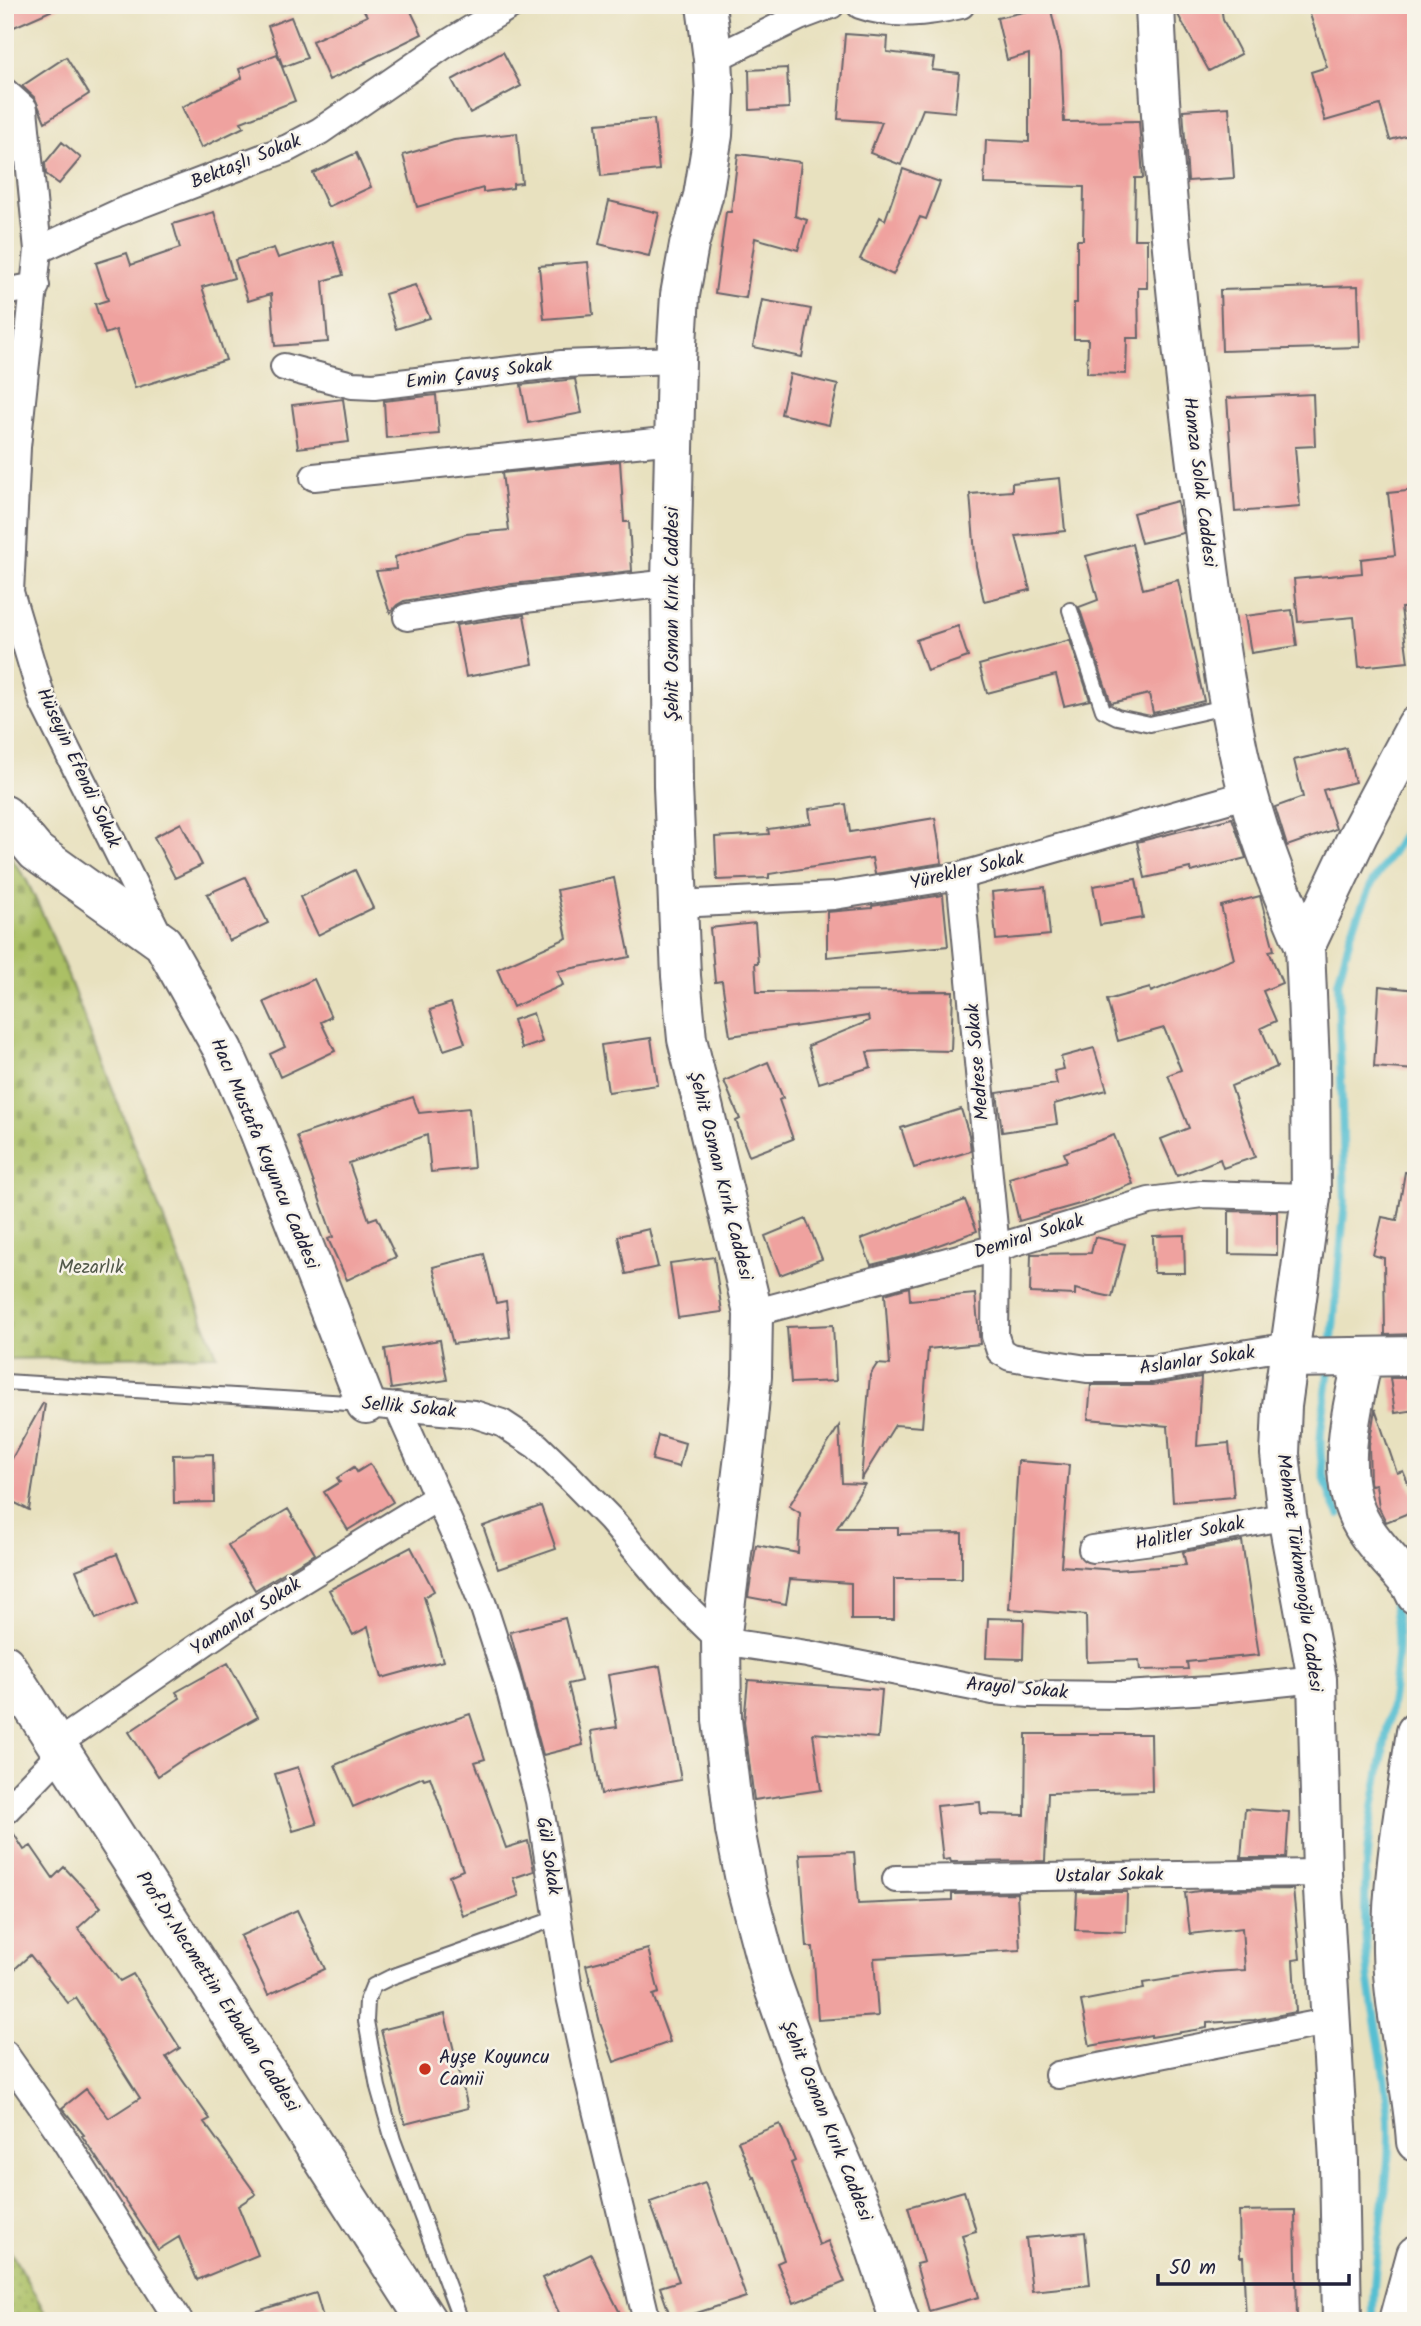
<svg xmlns="http://www.w3.org/2000/svg" width="1421" height="2326" viewBox="0 0 1421 2326" font-family="Kalam,sans-serif">
<defs>
<pattern id="grass-dots" width="8" height="8" patternUnits="userSpaceOnUse" patternTransform="scale(1.75)"><rect width="8" height="8" fill="#abc065"/><path d="M2 2h.1M6 6h.1" fill="none" stroke="#8b9c54" stroke-width="1.8" stroke-linecap="round"/></pattern>
<pattern id="cemetery-stones" width="16" height="16" patternUnits="userSpaceOnUse" patternTransform="scale(1.75)"><rect width="16" height="16" fill="#abc065"/><path d="M2 7V4a2 2 0 0 1 4 0v3zM10 15v-3a2 2 0 0 1 4 0v3z" fill="#8b9c54"/></pattern>
</defs>
<rect width="100%" height="100%" fill="#f7f3e8"/>
<filter id="ink" filterUnits="userSpaceOnUse"><feTurbulence type="fractalNoise" baseFrequency=".0143" numOctaves="2"/><feDisplacementMap in="SourceGraphic" scale="14" xChannelSelector="R" yChannelSelector="G"/><feConvolveMatrix kernelMatrix="1 2 1 2 8 2 1 2 1" color-interpolation-filters="sRGB"/></filter>
<filter id="wash" filterUnits="userSpaceOnUse"><feTurbulence type="fractalNoise" baseFrequency=".00686" numOctaves="4" result="noise"/><feDisplacementMap in="SourceGraphic" scale="28" xChannelSelector="R" yChannelSelector="G"/><feGaussianBlur stdDeviation="1.57" result="paint"/><feColorMatrix in="noise" values="0 0 0 0 0 0 0 0 0 0 0 0 0 0 0 0 0 1.4 0 .05"/><feComposite in="paint" operator="in"/></filter>
<g filter="url(#wash)">
<rect width="100%" height="100%" fill="#e8e1bf"/>
<path fill="url(#grass-dots)" stroke="#667150" stroke-width="2" d="M5 2242 50 2321H5Z"/>
<path fill="url(#cemetery-stones)" stroke="#667150" stroke-width="2" d="M5 849 27 881 49 928 217 1355 5 1359Z"/>
<g fill="none" stroke-linecap="round" stroke-linejoin="round">
<path stroke="#56bfd2" stroke-width="8" d="M1331 1348 1345 1202 1338 982 1351 933 1372 883 1404 834 1416 822
M1329 1368C1323 1429 1309 1455 1339 1515
M1373 2321C1372 2253 1391 2188 1389 2121 1387 2078 1377 2037 1371 1995 1364 1953 1364 1911 1366 1868 1369 1816 1382 1764 1390 1712 1397 1666 1404 1626 1387 1582"/>
</g>
<g id="blocks">
<path fill="#efa29f" d="M5 5H64L5 31Z
M361 5H408L422 34 365 62 366 63 329 80 312 41 367 16Z
M1177 5H1221L1223 20 1241 54 1209 71 1177 13Z
M1307 5H1416V133L1390 140 1380 105 1325 121 1311 72 1327 67Z
M1050 6 1061 53 1064 122 1139 121 1143 178H1135L1134 239H1147V288H1138L1139 338H1127L1126 374 1087 373 1088 339H1074V303H1077V240H1083L1084 187 984 184 986 140 1029 142V54L1007 60 997 18Z
M291 17 307 58 283 67 268 26Z
M845 34 888 37 887 52 934 58 932 70 959 73 955 112 923 109 901 165 870 153 882 122 838 119Z
M503 52 521 86 470 113 452 80Z
M277 54 295 101 241 122 244 127 201 148 182 107 242 78 239 69Z
M66 57 89 94 45 122 35 98 22 86Z
M787 68 789 108 750 110 749 70Z
M1229 107 1234 178 1188 181 1183 110Z
M654 119 659 170 601 176 596 124Z
M517 133 522 183 513 184V188L483 192V188L417 207 403 155 454 140Z
M62 142 81 158 59 184 46 174 45 163Z
M356 153 371 187 328 207 313 173Z
M738 154 801 162 795 216 807 220 798 250 755 238 746 298 715 293 726 212H731Z
M903 169 940 182 926 219 920 217 893 275 860 259 880 217 885 220Z
M609 201 659 213 649 256 599 244Z
M214 212 234 278 202 287 226 360 135 388 116 330 105 334 95 304 108 300 96 263 127 253 131 265 180 248 173 224Z
M333 241 343 275 323 281 328 342 275 346 271 294 248 301 235 260 274 248 278 258Z
M588 262 593 315 544 319 539 266Z
M415 285 430 318 396 329 385 294Z
M1358 286 1360 347 1222 351 1220 290Z
M762 300 811 309 802 357 753 347Z
M790 374 838 385 829 425 781 414Z
M575 379 582 413 528 423 521 385Z
M1313 394 1315 446 1295 447 1300 507 1235 512 1227 398Z
M436 395 439 434 386 438 384 401Z
M343 399 349 442 298 448 292 405Z
M620 461 624 522H629L632 571 503 585 404 601 397 605 390 613 376 571 396 569 395 557 466 534 509 530 502 473Z
M1060 478 1065 531 1016 536 1030 590 984 601 976 566 970 494 1012 491V483Z
M1416 490V607L1401 608 1408 662 1359 667 1354 617 1298 622 1294 579 1362 573 1361 559 1395 555 1388 493Z
M1177 501 1183 533 1141 543 1133 513Z
M1132 544 1143 589 1178 580 1204 701 1153 713 1149 694 1111 703 1079 607 1098 600 1086 556Z
M1292 610 1297 646 1251 653 1245 616Z
M524 615 533 664 466 677 456 625Z
M958 626 968 657 927 671 916 640Z
M1070 640 1090 700 1064 706 1056 675 987 693 979 665Z
M1346 748 1355 782 1323 790 1336 829 1287 846 1275 807 1303 797 1294 760Z
M846 804 850 832 935 818 942 863 875 874 872 858 769 874V878L717 880 715 837 769 834 768 829 811 823 809 809Z
M1232 818 1246 858 1191 872 1190 868 1145 878 1137 842Z
M181 823 202 865 175 878 154 837Z
M355 870 373 908 318 935 300 897Z
M245 877 268 923 229 941 207 894Z
M614 878 630 957 558 971 563 985 513 1007 497 969 567 938 557 890Z
M1136 879 1143 918 1100 925 1093 886Z
M1045 887 1050 935 996 940 992 892Z
M943 895 948 946 827 957V912L872 908V906Z
M1260 896 1274 950 1269 951 1282 983 1263 991 1276 1021 1261 1028 1277 1067 1231 1086 1255 1157 1223 1168 1220 1159 1177 1176 1161 1139 1189 1128 1168 1075 1181 1070 1164 1028 1118 1041 1107 1000 1150 988 1151 992 1234 959 1221 906Z
M755 923 758 963H755L757 992 953 991 951 1051 903 1050 867 1052 871 1067 819 1083 808 1046 869 1021 868 1016 730 1036 722 981 715 982 710 928Z
M314 979 331 1017 321 1022 335 1051 280 1077 270 1054 285 1047 264 1002Z
M1379 986 1416 990V1070L1374 1067Z
M451 1003 465 1043 444 1050 430 1010Z
M533 1013 542 1042 522 1049 513 1020Z
M651 1038 658 1085 608 1092 601 1045Z
M1094 1048 1107 1090 1054 1104 1057 1124 1002 1132 997 1093 1057 1084 1054 1071 1064 1069 1061 1057Z
M768 1062 783 1098 779 1100 793 1139 749 1156 736 1121 740 1119 724 1081Z
M413 1097 419 1113 469 1108 474 1168 431 1172 427 1135 349 1163 369 1220 377 1217 396 1257 347 1280 328 1239 333 1237 297 1136Z
M961 1109 969 1135 971 1151 914 1168 901 1128Z
M1114 1135 1133 1184 1083 1203 1019 1221 1009 1178 1067 1161 1064 1153Z
M1405 1172 1416 1173V1334L1385 1335 1384 1258 1373 1255 1382 1217 1397 1220Z
M965 1200 977 1231 914 1254 871 1265 861 1239Z
M1229 1211 1277 1212V1255L1229 1254Z
M806 1219 822 1259 780 1275 765 1236Z
M649 1229 658 1267 626 1274 618 1236Z
M1184 1235 1185 1273H1154L1153 1236Z
M1095 1237 1125 1244 1112 1297 1075 1289V1295L1030 1293 1031 1254 1091 1253Z
M484 1254 496 1303 506 1301 510 1337 453 1344 433 1267Z
M714 1257 722 1312 678 1318 670 1263Z
M909 1287 910 1300 975 1294 980 1344 928 1349 922 1427 895 1425 861 1480 870 1375 877 1364 890 1365 885 1294Z
M833 1325 836 1381 791 1383 787 1327Z
M440 1340 447 1380 391 1389 385 1349Z
M1201 1377 1197 1446 1229 1443 1234 1497 1173 1502 1168 1426 1088 1419 1091 1385H1152Z
M1390 1378H1416V1410L1395 1413Z
M43 1403 45 1404 29 1510 5 1498V1471Z
M1375 1409 1397 1473 1403 1471 1416 1502V1510L1386 1522 1379 1508 1376 1484 1371 1485 1370 1482 1369 1445Z
M839 1426 842 1483 865 1484 837 1528H898V1534L962 1533V1579H894V1620H851V1583L790 1579 786 1604 748 1597 756 1545 798 1553 800 1513 789 1506Z
M658 1435 685 1443 679 1467 652 1460Z
M213 1454 214 1502 174 1503 173 1455Z
M1018 1461 1069 1465 1061 1566 1116 1570 1186 1565 1183 1552 1242 1541 1259 1655 1187 1662 1188 1669 1140 1670 1139 1660 1087 1662 1086 1615 1009 1609Z
M370 1464 393 1502 348 1530 324 1492 340 1482 337 1478 354 1467 357 1472Z
M541 1506 556 1549 498 1569 483 1526Z
M288 1509 315 1554 255 1590 228 1545Z
M411 1547 434 1591 424 1597 443 1661 382 1678 368 1627 353 1635 329 1590Z
M117 1554 137 1602 96 1619 76 1570Z
M565 1618 581 1681 568 1684 583 1745 543 1755 510 1632Z
M988 1618 1024 1619 1023 1659 986 1658Z
M228 1663 258 1717 189 1755 158 1776 129 1732 180 1698 176 1692Z
M660 1666 681 1780 601 1794 591 1731 617 1727 608 1675Z
M748 1680 882 1690 878 1738 813 1733 821 1790 754 1800 744 1722Z
M470 1714 485 1759 475 1762 506 1848 528 1841 534 1871 513 1878 519 1896 463 1916 449 1876 463 1870 430 1777 424 1779 423 1777 353 1807 335 1765 399 1738Z
M1026 1734H1151L1152 1791 1048 1793 1045 1861 951 1862 950 1859 943 1860 937 1806 980 1802 981 1814 1025 1815Z
M298 1767 317 1824 293 1831 275 1774Z
M1245 1809 1289 1812 1286 1858H1241Z
M5 1826H9L24 1850 31 1846 53 1878 64 1867 101 1907 78 1928 120 1981 133 1974 180 2048 166 2057 210 2119 204 2122 256 2194 238 2206 258 2255 197 2280 179 2237 158 2250 82 2136 84 2135 62 2108 86 2089 109 2118 140 2098 76 1998 68 2003 30 1955 5 1978Z
M854 1852 858 1904 952 1900V1894L1017 1893 1020 1950 874 1958 878 2016 818 2020 813 1947H807L800 1854Z
M1293 1889 1300 1959 1293 1960 1296 2012 1254 2020 1207 2023V2028L1151 2037V2035L1090 2046 1081 2001 1144 1989 1143 1983 1214 1972 1245 1970 1242 1928 1190 1934 1185 1893 1206 1890Z
M1077 1892H1127L1126 1932 1075 1930Z
M297 1910 325 1969 268 1995 240 1936Z
M648 1949 659 1993 653 1995 670 2042 614 2062 600 2023 586 1965Z
M445 2014 468 2108 405 2124 381 2030Z
M780 2124 795 2161 791 2163 819 2245 828 2241 845 2282 794 2303 777 2263 784 2260 755 2177 753 2178 738 2141Z
M705 2183 746 2297 672 2321 660 2287 679 2281 650 2202Z
M964 2191 976 2231 962 2235 979 2297 929 2311 916 2264 924 2262 908 2207Z
M1295 2210 1297 2321H1246L1243 2257H1240L1239 2211Z
M1085 2232 1090 2285 1032 2291 1026 2238Z
M591 2254 604 2281 624 2321H563L542 2278Z
M316 2293 324 2321H241V2316Z"/>
</g>
</g>
<g filter="url(#ink)">
<use href="#blocks" fill-opacity="0" stroke="#676569" stroke-width="2"/>
<g fill="none" stroke-linecap="round" stroke-linejoin="round">
<g stroke="#676569" stroke-width="18">
<path id="lane" d="M1070 610 1103 710 1117 717 1150 724 1229 706
M5 1382 364 1404
M461 2321 393 2140 378 2087 366 2021 367 2001 373 1986 391 1977 557 1918"/>
</g>
<g stroke="#676569" stroke-width="30">
<path id="street" d="M860 5C894 17 927 13 961 5
M713 59 799 17 831 5
M5 92 24 109 38 250 17 447 10 592 43 702 161 939
M38 250 118 213 288 148 320 131 443 46 511 5
M5 292 36 286
M284 367 352 385 374 386 562 364 676 360
M314 477 674 440
M407 617 506 601 671 583
M960 876 996 1248 995 1336 1000 1351 1010 1357 1087 1369H1152L1290 1346
M678 904 834 896 960 876 1248 794
M753 1313 996 1248 1149 1201 1202 1194 1311 1197
M366 1404 474 1414 502 1423 537 1446 569 1477 611 1520 674 1595 721 1641 807 1654 993 1691 1031 1694 1124 1695 1210 1690 1317 1679
M397 1406 460 1547 483 1605 507 1679 539 1801 570 1996 588 2077 647 2321
M1092 1549 1167 1539 1287 1516
M58 1743 237 1620 438 1497
M5 1811 63 1751
M896 1879 1322 1873
M5 2054 59 2131 179 2321
M1058 2075 1332 2021"/>
</g>
<g stroke="#676569" stroke-width="42">
<path id="secondary" d="M706 5 713 59 715 94 713 135 703 196 689 245 680 295 676 360 671 583 673 786 681 976 687 1039 753 1313 752 1376 746 1440 721 1641 722 1720 735 1830 747 1890 770 1977 806 2079 863 2211 900 2321
M1155 5C1161 159 1177 312 1196 464 1210 573 1221 686 1248 793 1262 846 1283 896 1305 947
M5 815 36 852 163 943 223 1050 259 1131 366 1404
M1288 1358 1416 1356
M1363 1358C1352 1411 1333 1476 1363 1526 1376 1548 1396 1566 1411 1585L1416 1595
M5 1664 427 2321
M1416 1732C1405 1805 1391 1877 1392 1951 1393 2015 1412 2078 1416 2142
M1342 2321 1339 2161 1322 1873 1317 1679 1287 1516 1280 1454 1282 1406 1311 1197 1310 1065 1305 947 1358 835 1416 726
M1398 2321 1416 2255"/>
</g>
<use href="#lane" stroke="#fff" stroke-width="14"/>
<use href="#street" stroke="#fff" stroke-width="26"/>
<use href="#secondary" stroke="#fff" stroke-width="38"/>
</g>
</g>
<circle fill="#c8321e" stroke="#f7f3e8" stroke-width="2.5" cx="425" cy="2069" r="7"/>
<g text-anchor="middle" dominant-baseline="central" stroke-width="5" stroke-linejoin="round" paint-order="stroke">
<g font-size="19" fill="#22223b" stroke="#f7f3e8">
<text transform="translate(246 162) rotate(-22)">Bektaşlı Sokak</text>
<text transform="translate(479 374) rotate(-7)">Emin Çavuş Sokak</text>
<text transform="translate(1199 482) rotate(83)">Hamza Solak Caddesi</text>
<text transform="translate(673 614) rotate(-90)">Şehit Osman Kırık Caddesi</text>
<text transform="translate(78 768) rotate(65)">Hüseyin Efendi Sokak</text>
<text transform="translate(967 871) rotate(-13)">Yürekler Sokak</text>
<text transform="translate(978 1062) rotate(-95)">Medrese Sokak</text>
<text transform="translate(264 1154) rotate(67)">Hacı Mustafa Koyuncu Caddesi</text>
<text transform="translate(720 1176) rotate(76)">Şehit Osman Kırık Caddesi</text>
<text transform="translate(1029 1237) rotate(-17)">Demiral Sokak</text>
<text transform="translate(1197 1361) rotate(-8)">Aslanlar Sokak</text>
<text transform="translate(409 1408) rotate(5)">Sellik Sokak</text>
<text transform="translate(1190 1534) rotate(-11)">Halitler Sokak</text>
<text transform="translate(1299 1573) rotate(82)">Mehmet Türkmenoğlu Caddesi</text>
<text transform="translate(246 1617) rotate(-33)">Yamanlar Sokak</text>
<text transform="translate(1017 1689) rotate(5)">Arayol Sokak</text>
<text transform="translate(548 1856) rotate(81)">Gül Sokak</text>
<text transform="translate(1109 1876) rotate(-1)">Ustalar Sokak</text>
<text transform="translate(217 1992) rotate(57)">Prof.Dr.Necmettin Erbakan Caddesi</text>
<text transform="translate(826 2121) rotate(68)">Şehit Osman Kırık Caddesi</text>
</g>
<g font-size="19" fill="#52594a" stroke="#f7f3e8">
<text x="91" y="1268">Mezarlık</text>
</g>
<g font-size="19" fill="#22223b" stroke="#f7f3e8" text-anchor="start">
<text x="439" y="2058">Ayşe Koyuncu<tspan x="439" dy="22">Camii</tspan></text>
</g>
</g>
<rect width="1421" height="2326" fill="none" stroke="#f7f3e8" stroke-width="28"/>
<path d="M1158 2274v10h191v-10" fill="none" stroke="#22223b" stroke-width="3.5"/>
<text x="1169" y="2274" font-size="21" fill="#22223b" stroke="#f7f3e8" stroke-width="5" paint-order="stroke">50 m</text>
</svg>
